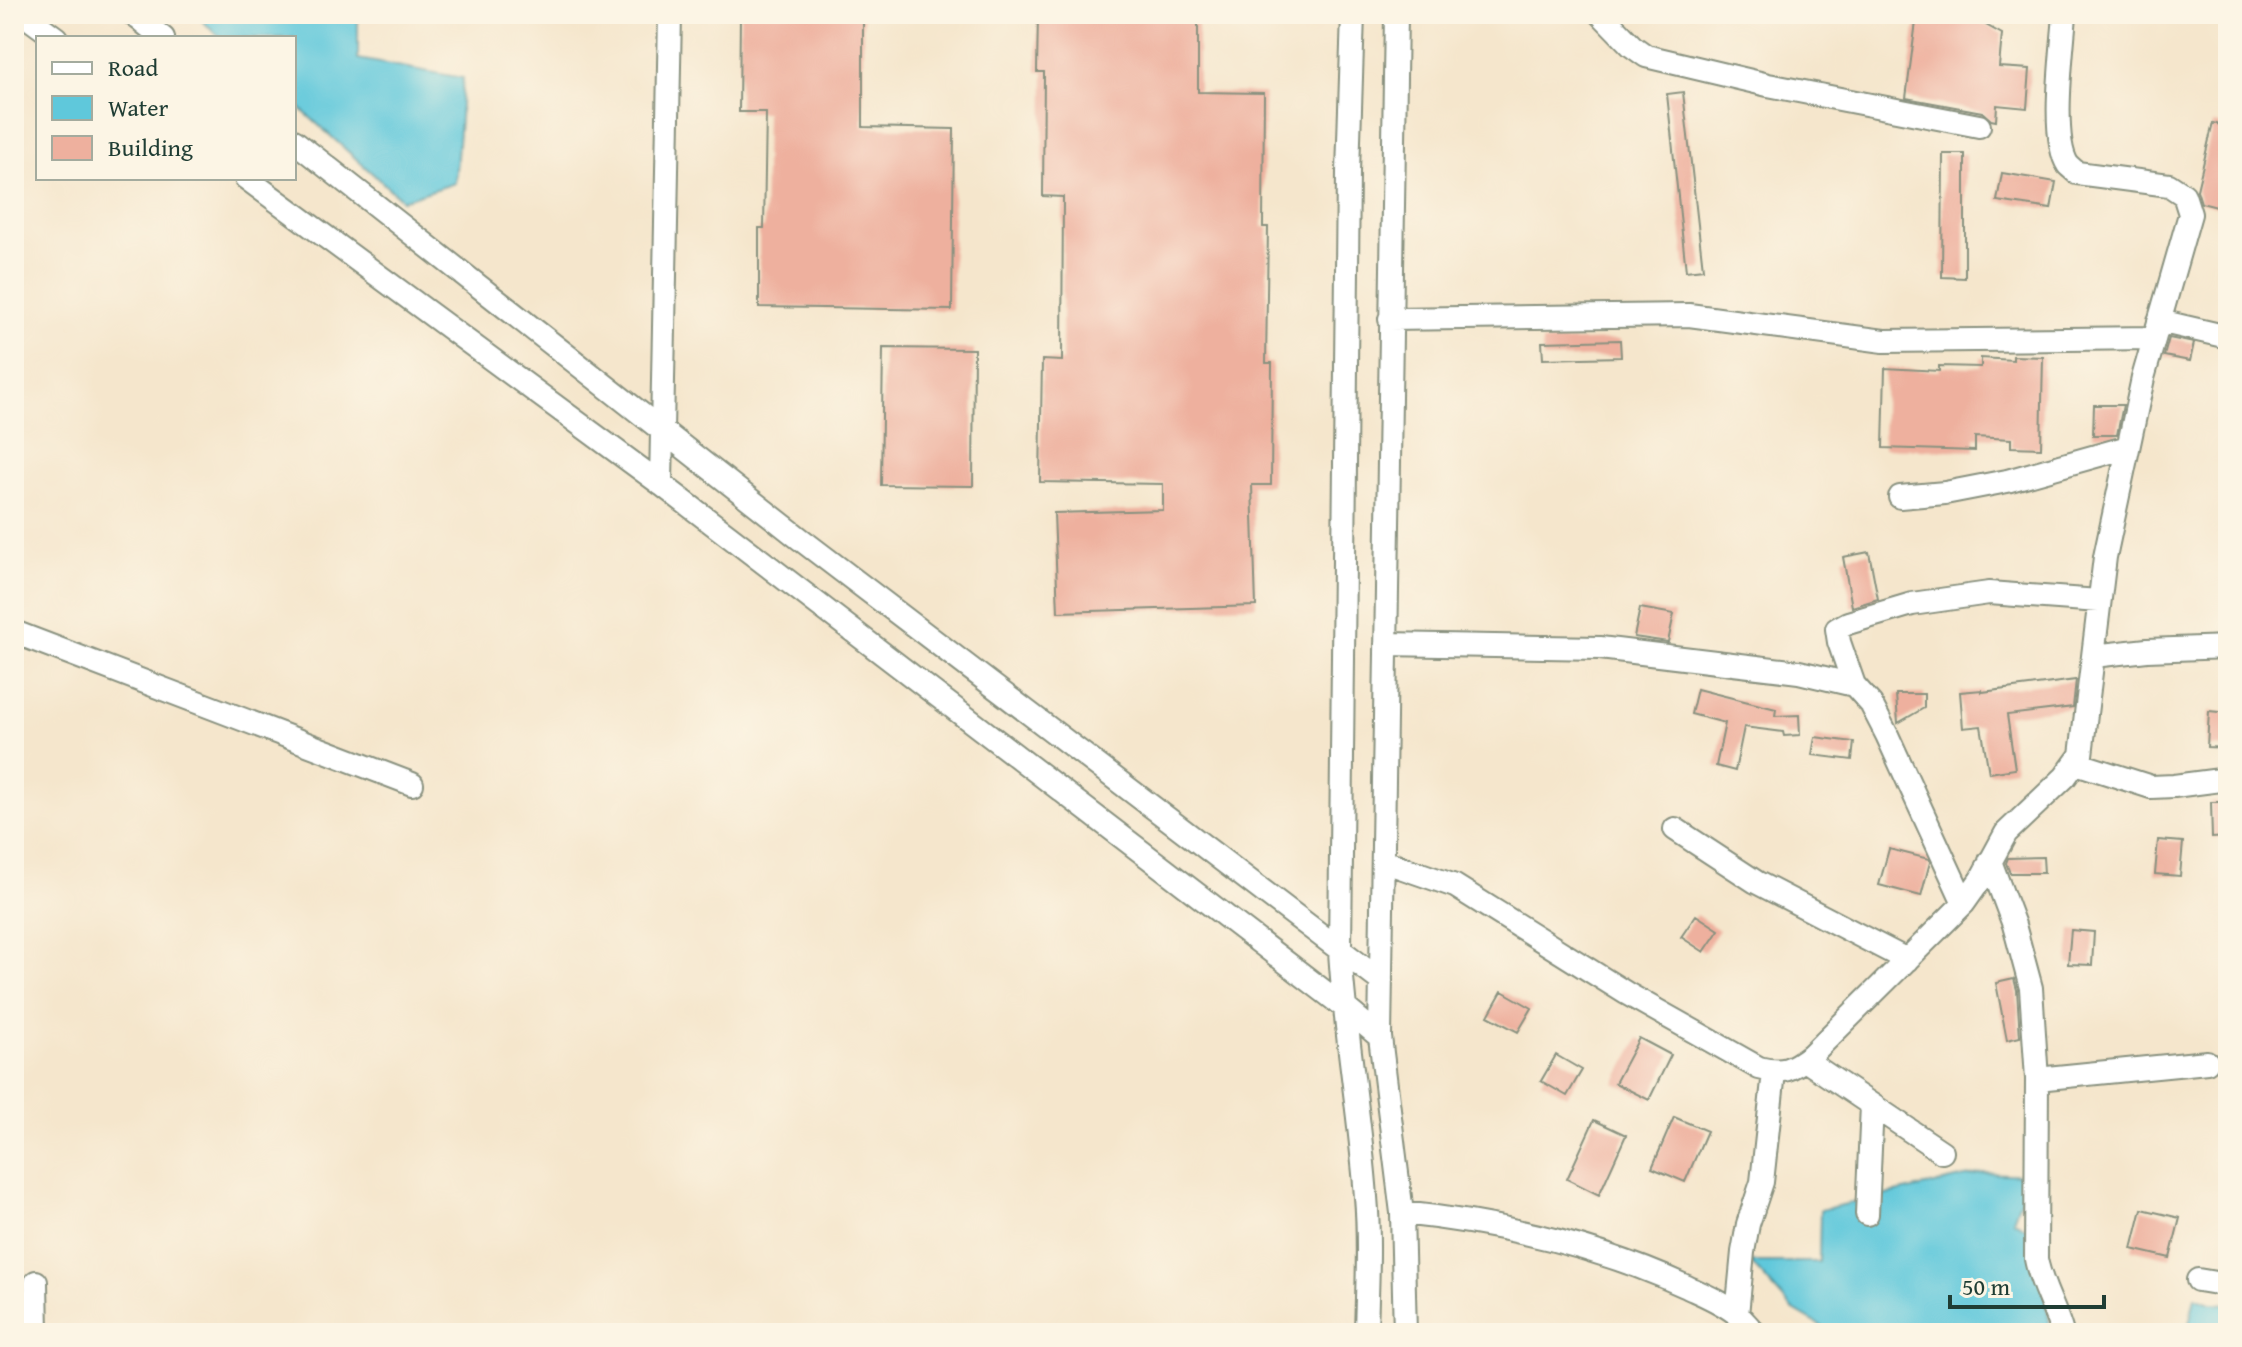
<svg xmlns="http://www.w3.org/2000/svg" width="2242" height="1347" viewBox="0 0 2242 1347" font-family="'Gentium Book Plus',serif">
<rect width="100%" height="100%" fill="#fcf5e5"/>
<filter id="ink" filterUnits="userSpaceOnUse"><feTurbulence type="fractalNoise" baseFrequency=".0125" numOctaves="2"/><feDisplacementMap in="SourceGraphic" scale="16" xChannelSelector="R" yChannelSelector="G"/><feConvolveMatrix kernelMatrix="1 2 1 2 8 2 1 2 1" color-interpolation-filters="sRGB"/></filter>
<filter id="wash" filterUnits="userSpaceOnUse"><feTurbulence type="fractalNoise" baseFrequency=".006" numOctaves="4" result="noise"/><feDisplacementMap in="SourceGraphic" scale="32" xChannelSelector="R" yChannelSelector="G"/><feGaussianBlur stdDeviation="1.8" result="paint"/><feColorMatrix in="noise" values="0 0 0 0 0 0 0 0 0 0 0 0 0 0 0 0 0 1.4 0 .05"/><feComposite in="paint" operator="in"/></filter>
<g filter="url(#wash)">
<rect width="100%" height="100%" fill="#f5e6cc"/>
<path fill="#5fc8db" stroke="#3f8288" stroke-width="2" d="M195 14H358V59L463 78 455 183 402 200 294 103V38H221Z
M1983 1173 2029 1175 2013 1220 2037 1234 2051 1333H1833L1792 1309 1750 1262H1819L1820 1210Z
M2195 1297 2211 1303 2228 1304V1333H2187Z"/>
<g id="blocks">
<path fill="#eeb09e" d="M740 14H863V127L954 129 952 310 759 307V228H764L766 112H739Z
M1038 14H1198V92L1264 93 1263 227H1268L1266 363H1272L1271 485H1252L1256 606 1058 612 1054 513 1163 510V484L1040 482 1042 360 1062 361 1063 197 1043 196 1044 72H1037Z
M1917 14H1966L2002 34 1999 67 2030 69 2027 108 1997 105 1996 121 1991 120 1982 112 1906 98Z
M1683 92 1703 269 1686 271 1667 94Z
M2213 123 2228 127V179L2221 208 2201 203 2197 190Z
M1943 154H1965V278L1942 277Z
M2002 173 2056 182 2051 209 1997 201Z
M2169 338 2194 343 2190 361 2164 356Z
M1620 340 1621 357 1543 359 1542 342Z
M883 348 974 349 973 486 881 485Z
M2013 356 2043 357 2041 448 2011 447V439L1975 437V451L1883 448 1885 368 1939 371V366L1981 367V358L2013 360Z
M2094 405H2123L2117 435H2093Z
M1869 552 1878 599 1852 607 1843 557Z
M1640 608 1674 614 1668 642 1634 637Z
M2076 680 2073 707 2007 715 2015 769 1989 773 1981 726 1963 728 1960 692 1982 690V692Z
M1697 689 1776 709 1775 716 1799 715 1800 735 1784 736 1783 732 1744 727 1735 771 1716 766 1725 723 1691 714Z
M1896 694H1924V708L1898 723Z
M2209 711 2228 713V748L2207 747Z
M1815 737 1854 742 1852 760 1812 755Z
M2211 802H2228V837L2212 838Z
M2158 840 2183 842 2180 876 2155 874Z
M1889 849 1929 859 1930 862 1921 896 1879 885Z
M2043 857 2044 873H2010L2006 863 2008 858Z
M1696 915 1719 930 1704 952 1681 937Z
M2071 930 2094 932 2092 965 2068 964Z
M2014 979 2017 990 2020 1037 2007 1040 1996 983Z
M1502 991 1532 1008 1518 1032 1488 1016Z
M1639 1038 1671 1055 1649 1100 1615 1083Z
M1556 1055 1582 1070 1567 1096 1541 1081Z
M1674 1117 1707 1131 1685 1182 1652 1168Z
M1594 1120 1626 1135 1599 1195 1567 1179Z
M2142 1209 2180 1218 2170 1258 2132 1249Z"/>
</g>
</g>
<g filter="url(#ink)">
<use href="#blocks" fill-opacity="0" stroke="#8a9280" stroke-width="2"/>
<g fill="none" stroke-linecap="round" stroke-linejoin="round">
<g stroke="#8a9280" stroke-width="26">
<path id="minor" d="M23 14 56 38
M133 14 163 38
M1353 14 1348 172 1340 951C1345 1033 1360 1115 1366 1197 1370 1242 1367 1288 1366 1333
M1396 14 1380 1037 1402 1213 1405 1333
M1601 14 1632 46 1646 56 1768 85 1979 126
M294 141 799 538 1381 981
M246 178 661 484 1343 1006 1380 1037
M1390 319 1689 315 1884 341 2154 338
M2159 321 2228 337
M661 484 670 14
M1900 497 1945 493 2007 481 2128 447
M14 632 412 784
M1386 644 1600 648 1799 672 1854 685
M2093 656 2147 650 2228 647
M2076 763 2151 787 2174 786 2228 779
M1675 829 1756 882 1907 960
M1383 861 1455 886 1626 993 1759 1068C1783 1074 1791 1070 1811 1055L1964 903 1981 879 2006 833 2065 777 2081 755 2105 557 2143 378 2190 214 2184 195 2169 185 2077 173C2076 172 2069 166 2068 165 2050 138 2063 48 2065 14
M1990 861 2014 925 2031 988 2037 1079 2036 1259C2041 1286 2055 1307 2062 1333
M1964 903 1887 735 1871 704 1854 685 1839 642 1837 629 1848 623 1912 604 1989 593 2099 601
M1805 1060 1942 1152
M2037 1079 2207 1062
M1402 1213C1498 1223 1596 1245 1685 1286 1702 1294 1723 1302 1738 1315 1744 1321 1749 1327 1755 1333
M1867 1214 1872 1105
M2198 1280 2228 1285
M36 1282 37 1333
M1737 1315 1743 1252 1748 1224 1762 1182 1774 1072"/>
</g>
<use href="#minor" stroke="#fff" stroke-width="22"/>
</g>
</g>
<rect width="2242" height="1347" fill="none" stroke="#fcf5e5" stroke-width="48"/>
<rect x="36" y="36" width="260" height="144" fill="#fcf5e5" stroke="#a4ab9e" stroke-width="2"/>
<rect x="52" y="62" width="40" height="12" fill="#ffffff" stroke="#a4ab9e" stroke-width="2"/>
<text x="108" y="76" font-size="24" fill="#1f3d34">Road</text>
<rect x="52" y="96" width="40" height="24" fill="#5fc8db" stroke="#a4ab9e" stroke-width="2"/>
<text x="108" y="116" font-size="24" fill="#1f3d34">Water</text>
<rect x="52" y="136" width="40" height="24" fill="#eeb09e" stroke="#a4ab9e" stroke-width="2"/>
<text x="108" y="156" font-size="24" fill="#1f3d34">Building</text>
<path d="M1950 1295v12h154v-12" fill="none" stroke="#1f3d34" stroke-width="4"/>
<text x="1962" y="1295" font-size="24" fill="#1f3d34" stroke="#fcf5e5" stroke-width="6" paint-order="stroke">50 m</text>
</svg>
